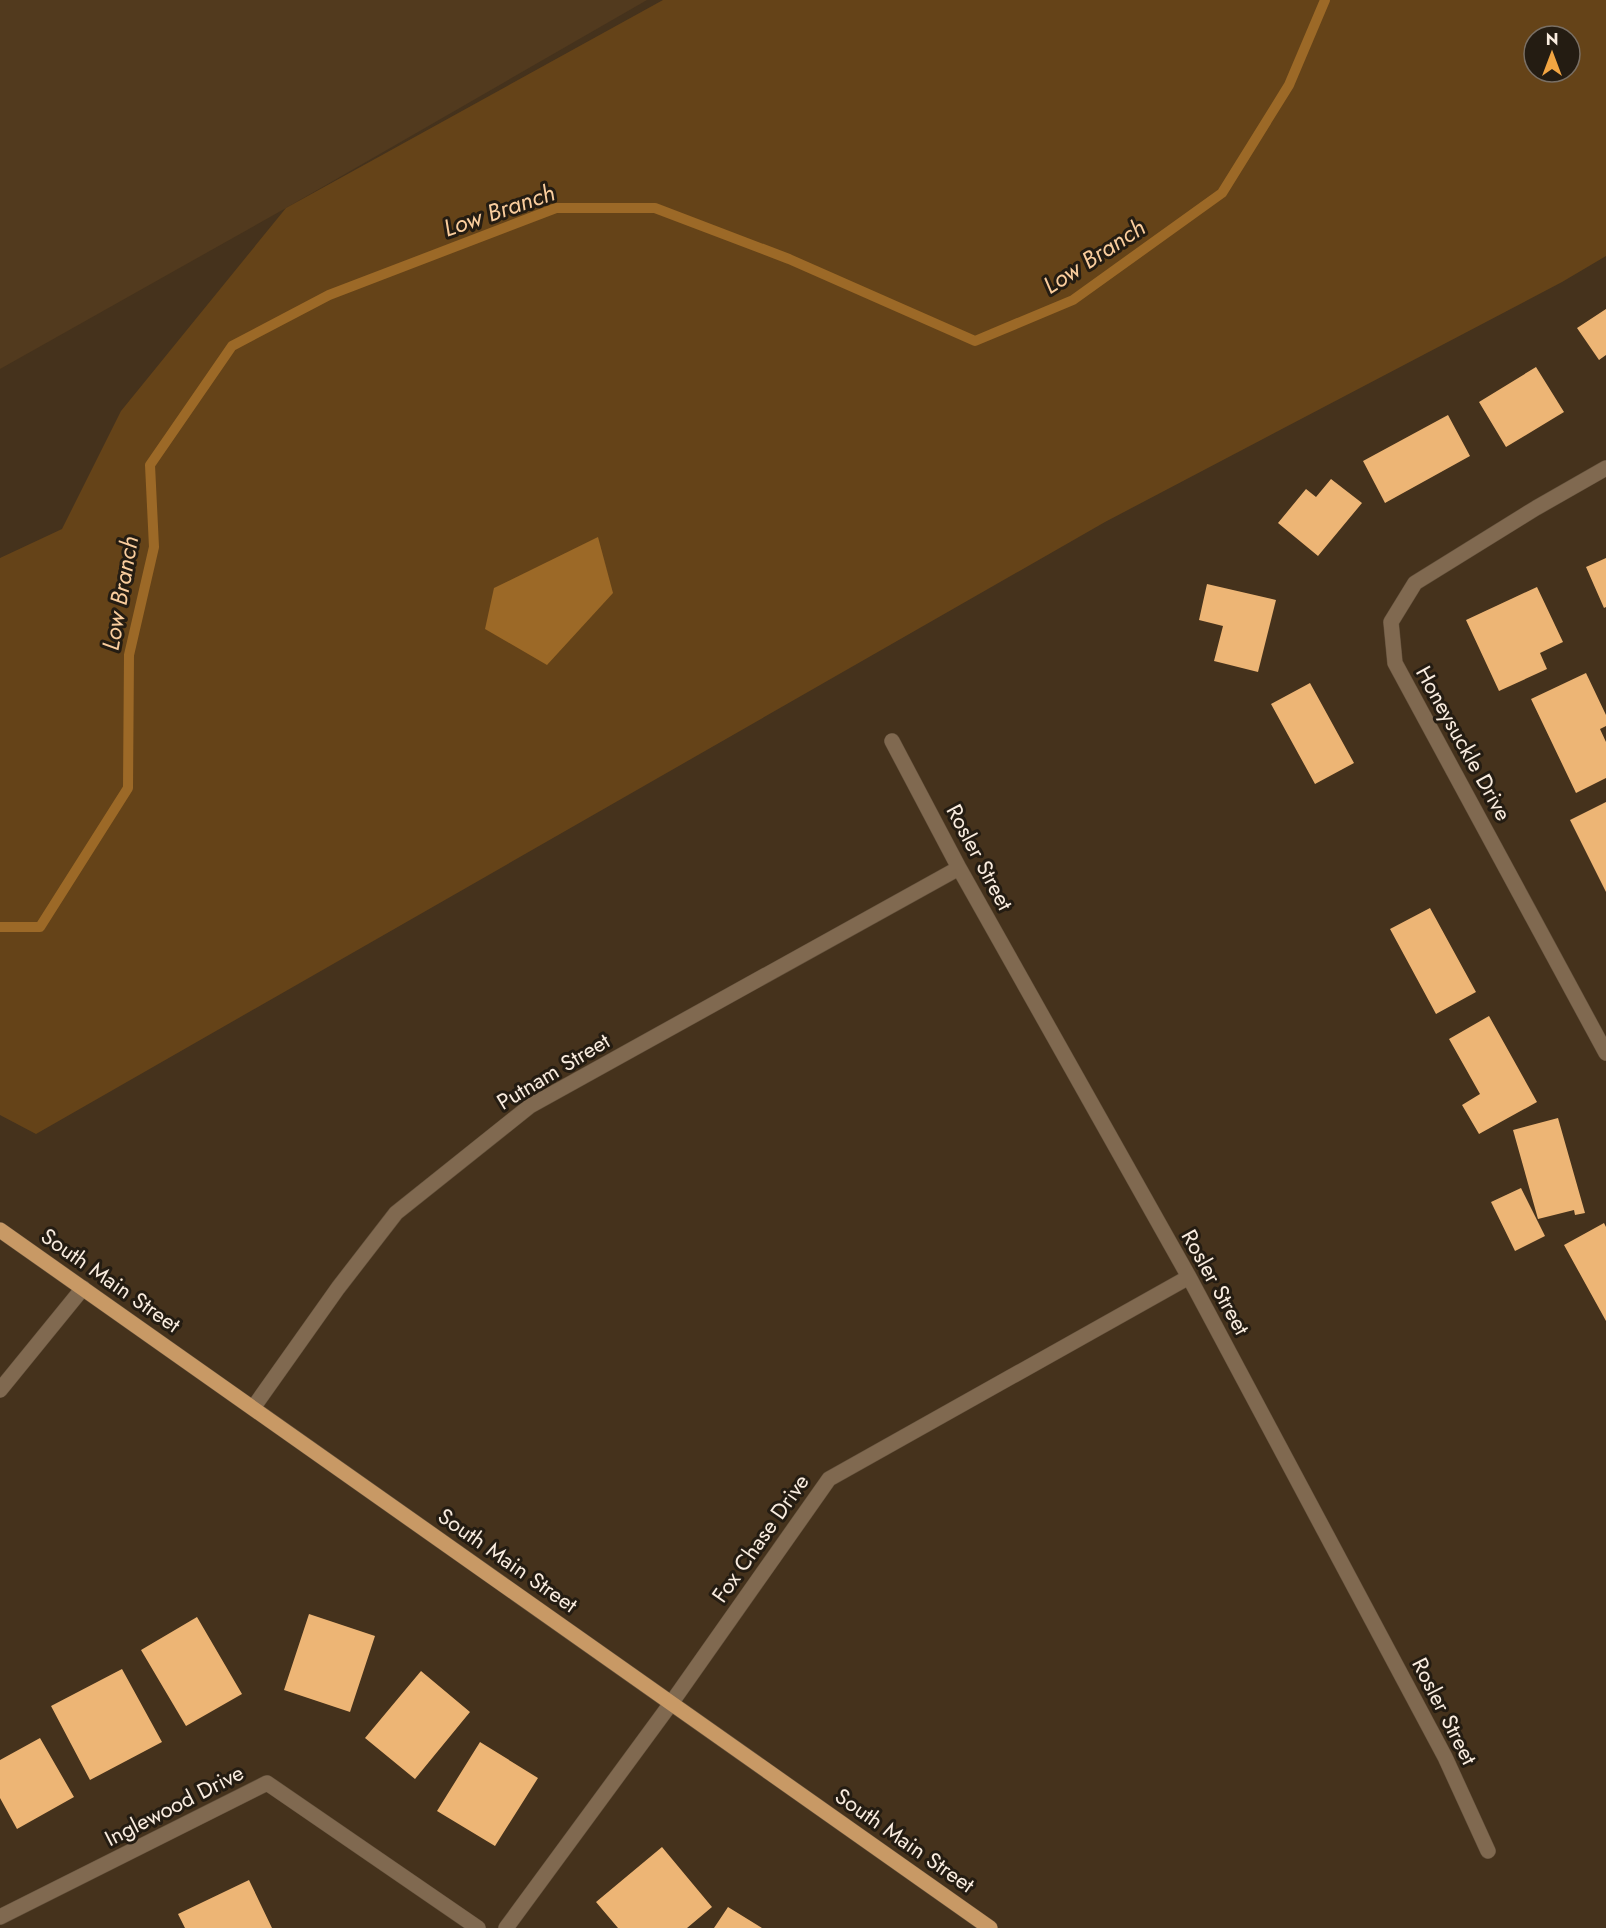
<svg xmlns="http://www.w3.org/2000/svg" width="1606" height="1928" viewBox="0 0 1606 1928" font-family="Jost,sans-serif">
<rect width="100%" height="100%" fill="#45321c"/>
<path fill="#523a1e" d="M0 0H647L286 208 0 369Z"/>
<path fill="#654318" fill-rule="evenodd" d="M663 0H1606V256L1562 282 1105 522 36 1134 0 1115V558L62 529 121 411 286 208ZM1534 36H1570V72H1534Z"/>
<path fill="#9c6927" d="M598 537 613 593 547 665 485 629 494 588Z"/>
<g fill="none" stroke-linecap="round" stroke-linejoin="round">
<path stroke="#9c6927" stroke-width="10" d="M0 927H40L128 788 129 655 154 547 150 465 232 346 329 295 556 208H655L789 259 975 341 1073 300 1222 193 1289 85 1325 0"/>
</g>
<path fill="#edb575" d="M1606 309V355L1599 360 1577 328Z
M1536 367 1564 412 1506 447 1479 402Z
M1448 415 1470 456 1385 503 1363 461Z
M1331 479 1362 503 1318 556 1278 523 1306 489 1316 497Z
M1606 558V607L1604 608 1586 567Z
M1207 584 1276 600 1258 672 1214 661 1223 626 1199 620Z
M1537 587 1563 642 1540 653 1547 669 1499 691 1466 620Z
M1586 673 1606 715V726L1600 729 1606 742V778L1576 793 1531 699Z
M1310 683 1354 763 1315 784 1271 704Z
M1606 802V892L1570 820Z
M1430 908 1476 992 1436 1014 1390 929Z
M1489 1016 1537 1102 1479 1134 1462 1105 1480 1094 1449 1039Z
M1558 1118 1585 1213 1575 1215 1574 1210 1538 1219 1513 1130Z
M1521 1188 1545 1236 1515 1251 1491 1202Z
M1604 1223 1606 1227V1321L1564 1245Z
M309 1614 375 1636 350 1712 284 1690Z
M197 1617 242 1694 186 1726 141 1650Z
M122 1669 162 1742 90 1780 51 1706Z
M421 1671 470 1712 415 1779 365 1738Z
M40 1738 74 1797 17 1829 0 1798V1760Z
M480 1742 538 1778 495 1846 437 1811Z
M662 1847 712 1907 687 1928H618L596 1902Z
M249 1880 272 1928H185L178 1914Z
M728 1907 762 1928H714Z"/>
<g fill="none" stroke-linecap="round" stroke-linejoin="round">
<g stroke="#62503b" stroke-width="16">
<path id="minor" d="M1606 468 1536 508 1415 583 1391 622 1395 663 1606 1053
M892 741 959 868 1189 1277 1445 1757 1488 1851
M0 1390 83 1288
M253 1408 338 1288 396 1213 530 1106 959 868
M0 1917 267 1783 478 1928
M506 1928 672 1702 829 1479 1189 1277"/>
</g>
<g stroke="#62503b" stroke-width="16">
<path id="major" d="M0 1230 990 1928"/>
</g>
<use href="#minor" stroke="#806950" stroke-width="15"/>
<use href="#major" stroke="#c89965" stroke-width="15"/>
</g>
<g text-anchor="middle" dominant-baseline="central" stroke-width="6" stroke-linejoin="round" paint-order="stroke">
<g font-size="22" fill="#f9ecdf" stroke="#241c12">
<text transform="translate(1464 743) rotate(61)">Honeysuckle Drive</text>
<text transform="translate(980 857) rotate(62)">Rosler Street</text>
<text transform="translate(553 1071) rotate(-31)">Putnam Street</text>
<text transform="translate(111 1280) rotate(35)">South Main Street</text>
<text transform="translate(1216 1282) rotate(61)">Rosler Street</text>
<text transform="translate(760 1538) rotate(-55)">Fox Chase Drive</text>
<text transform="translate(508 1560) rotate(35)">South Main Street</text>
<text transform="translate(1445 1711) rotate(63)">Rosler Street</text>
<text transform="translate(174 1805) rotate(-27)">Inglewood Drive</text>
<text transform="translate(905 1840) rotate(35)">South Main Street</text>
</g>
<g font-size="24" font-style="italic" fill="#facd9d" stroke="#241c12">
<text transform="translate(499 210) rotate(-19)">Low Branch</text>
<text transform="translate(1094 256) rotate(-33)">Low Branch</text>
<text transform="translate(120 593) rotate(-80)">Low Branch</text>
</g>
</g>
<g transform="translate(1552 54)"><circle r="28" fill="#241c12" stroke="#796f64" stroke-width="1.5"/>
<path d="M0-4.5L10 22L0 15L-10 22Z" fill="#f2a542"/>
<text y="-9" font-size="16" font-weight="bold" text-anchor="middle" fill="#f9ecdf">N</text>
</g>
</svg>
